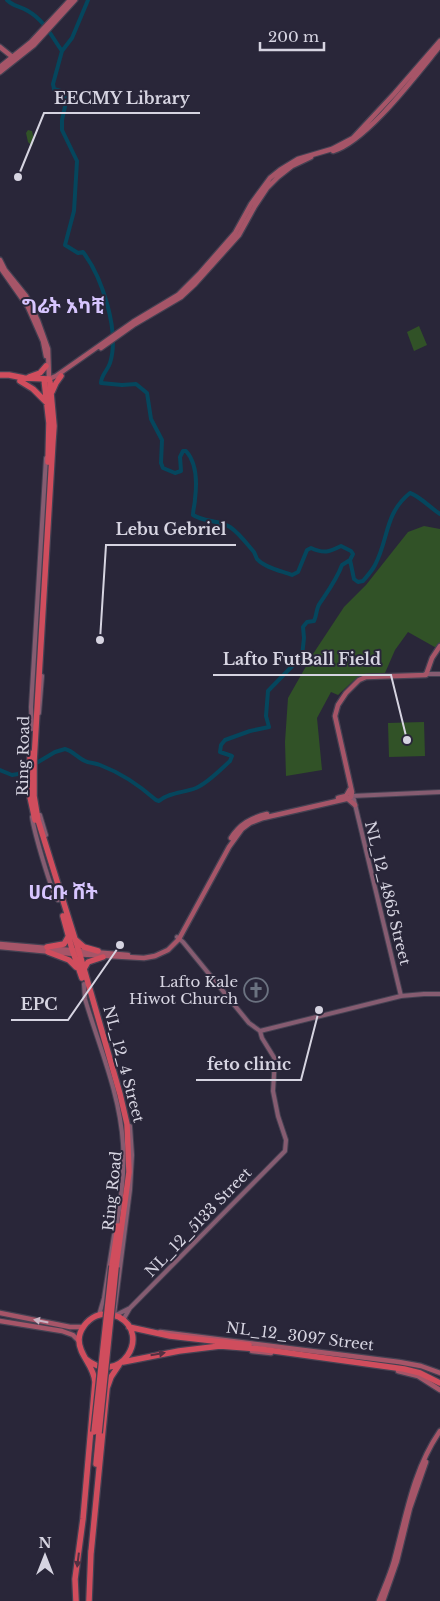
<svg xmlns="http://www.w3.org/2000/svg" width="440" height="1601" viewBox="0 0 440 1601" font-family="'Libre Baskerville','Noto Sans Ethiopic',serif">
<rect width="100%" height="100%" fill="#292639"/>
<path fill="#315227" d="M28 130 32 131 34 140 32 146 28 142 26 133Z
M419 326 427 345 414 351 407 332Z
M424 526 440 529V650L408 632 395 650 385 673 364 674 353 681 338 695 331 692 317 718 322 770 286 776 285 742 288 698 313 654 344 607 366 585 408 532Z
M424 722 425 756 389 757 388 723Z"/>
<g fill="none" stroke-linecap="round" stroke-linejoin="round">
<path stroke="#05465d" stroke-width="4" d="M7 0C14 7 21 6 28 11 44 20 52 37 62 51
M88 0 72 38 62 51 53 84 54 89 64 92 66 102 62 120V130L77 161 74 211 65 245 78 253 83 252C102 277 120 331 110 363 108 370 101 375 101 383L122 385 136 384 147 393 151 419 162 440 161 463 163 468 175 473 181 471 180 457 183 451H186C197 463 197 483 195 499 195 504 193 509 193 515 204 522 218 520 230 527 239 533 247 544 254 552 255 554 256 557 257 559 265 568 282 571 292 575L298 572 307 550 311 548C324 554 329 552 341 546L351 551 353 554 350 560 354 579 358 582 363 581C367 576 372 571 375 565 389 539 384 514 410 493 421 497 429 507 440 514
M0 770 12 775 18 774 55 752 65 749C73 751 78 758 85 761 89 763 95 763 100 765 121 773 139 785 156 800L159 801C170 792 183 793 196 788 208 783 220 770 230 761L232 756 220 752 221 745 225 740 250 731 269 727 266 716 268 691 302 656 304 638 303 627 307 622 314 621C317 615 316 608 320 603 328 591 337 579 342 565L350 560"/>
<g stroke="#454152" stroke-width="6">
<path id="secondary" d="M425 674H440
M39 713 42 676
M32 729 31 707 46 458
M352 796 440 792
M353 796 401 996
M40 815 46 835
M32 817C34 831 51 892 58 900
M177 937 183 942 249 1023 260 1031 401 996 424 994H440
M84 984 85 999C99 1046 120 1094 123 1144 125 1172 121 1201 116 1228
M99 1315 104 1298 114 1235
M114 1315 130 1190 132 1155 130 1126
M116 1315 130 1308 285 1151 286 1140 278 1116 273 1091 275 1059 262 1038 260 1031
M123 1320 130 1308"/>
</g>
<g stroke="#454152" stroke-width="7">
<path id="primary" d="M0 47 15 59
M0 67 31 42 70 0
M0 72 34 45 75 0
M333 151C366 142 417 74 440 46
M0 260 5 270 26 296 38 321 48 349 49 379 56 376 133 322 178 295 200 273 235 233 251 204 270 178 280 170 298 159 332 149 353 138 394 94 440 41
M0 267 28 307 43 341 46 356
M101 348 135 324 181 297 195 284 239 235 255 206 267 188 278 177 292 166 311 157
M338 798 346 796 350 789
M348 799 355 805
M231 838C240 824 251 818 267 814
M0 944 128 955
M0 947 74 954 144 958 155 956 168 950 179 939 229 847 242 829 250 823 263 818 346 799 351 797 352 792 335 716 338 705 346 693 359 680 366 677 426 675 432 658 440 646
M0 1313 70 1327H83
M0 1321 62 1331 73 1335 79 1341
M160 1332 399 1362 421 1366 440 1373
M252 1351 271 1353
M398 1371 418 1376 440 1390
M379 1601C384 1588 390 1575 394 1561 406 1517 413 1470 440 1431
M383 1601 397 1561 410 1508 426 1462"/>
</g>
<g stroke="#454152" stroke-width="8">
<path id="highway" d="M0 375H9L24 378 49 379 50 382 54 426 53 440 34 761V796L38 820 80 955 120 1094 127 1124 129 1172 116 1267
M29 377 40 373 46 366
M44 379 49 423 48 462
M20 381 33 389 47 403
M52 392 56 383 61 376
M30 753V797L35 820
M63 916 72 949 82 978
M76 940 84 947 98 951
M47 947 64 944 68 937
M48 952 69 960 76 967
M84 969 88 962 103 957
M112 1266 118 1226
M129 1327 170 1336 249 1345
M123 1362 179 1351 220 1346 260 1349 404 1369 420 1373 440 1383
M96 1464 99 1433
M91 1553 107 1388 111 1377 119 1365
M76 1601 75 1579 83 1519 95 1382C94 1365 79 1356 79 1340 79 1330 87 1320 96 1316 103 1313 112 1314 119 1317 152 1335 120 1387 86 1359
M89 1601 91 1551"/>
</g>
<use href="#secondary" stroke="#865c71" stroke-width="4"/>
<use href="#primary" stroke="#a65568" stroke-width="4.5"/>
<use href="#highway" stroke="#d04d5d" stroke-width="5.5"/>
<g stroke="#454152" stroke-width="8" stroke-linecap="butt">
<path id="highway-bridge" d="M94 1432 112 1266
M99 1433 116 1267"/>
</g>
<use href="#highway-bridge" stroke="#d04d5d" stroke-width="5.5"/>
</g>
<defs><path id="oneway-solid" d="M-6-.8H1V-3.2L6.5 0L1 3.2V.8H-6Z" transform="scale(1.25)"/></defs>
<use fill="#cab4c3" href="#oneway-solid" transform="translate(41 1321) rotate(-169)"/>
<g fill="#533042">
<use href="#oneway-solid" transform="translate(158 1354) rotate(-10)"/>
<use href="#oneway-solid" transform="translate(78 1560) rotate(97)"/>
</g>
<defs>
<g id="church-ring" transform="scale(1.25)"><circle r="9.5" fill="#292639" stroke="#6b7280" stroke-width="1.5"/><path d="M-1.2-6h2.4v3.5h3.3v2.4h-3.3V6h-2.4V-.1h-3.3v-2.4h3.3Z" fill="#6b7280"/></g>
</defs>
<g fill-rule="evenodd">
<use href="#church-ring" x="256" y="990"/>
</g>
<g text-anchor="middle" dominant-baseline="central" stroke-width="4" stroke-linejoin="round" paint-order="stroke">
<g font-size="15" fill="#d6d4e1" stroke="#292639">
<text transform="translate(23 756) rotate(-89)">Ring Road</text>
<text transform="translate(388 893) rotate(76)">NL_12_4865 Street</text>
<text transform="translate(124 1064) rotate(75)">NL_12_4 Street</text>
<text transform="translate(112 1191) rotate(-84)">Ring Road</text>
<text transform="translate(198 1222) rotate(-46)">NL_12_5133 Street</text>
<text transform="translate(300 1336) rotate(7)">NL_12_3097 Street</text>
</g>
<g font-size="15" fill="#d6d4e1" stroke="#292639" text-anchor="end">
<text x="238" y="981">Lafto Kale<tspan x="238" dy="17">Hiwot Church</tspan></text>
</g>
<g font-size="20" font-weight="bold" fill="#d7c5fe" stroke="#292639">
<text x="63" y="306">ግሬት አካቺ</text>
<text x="63" y="892">ሀርቡ ሸት</text>
</g>
</g>
<path fill="none" stroke="#d6d4e1" stroke-width="2" d="M18 177L44 113H200M100 640L106 545H236M407 740L391 675H213M120 945L68 1020H11M319 1010L301 1080H196"/>
<g fill="#d6d4e1" stroke="#292639" stroke-width="2">
<circle cx="18" cy="177" r="5"/>
<circle cx="100" cy="640" r="5"/>
<circle cx="407" cy="740" r="5"/>
<circle cx="120" cy="945" r="5"/>
<circle cx="319" cy="1010" r="5"/>
</g>
<g font-size="16" text-anchor="middle" font-weight="bold" fill="#d6d4e1" stroke="#292639" stroke-width="4" stroke-linejoin="round" paint-order="stroke">
<text x="122" y="104">EECMY Library</text>
<text x="171" y="535">Lebu Gebriel</text>
<text x="302" y="665">Lafto FutBall Field</text>
<text x="39" y="1010">EPC</text>
<text x="249" y="1070">feto clinic</text>
</g>
<g transform="translate(45 1556)" stroke="#292639" stroke-width="4" paint-order="stroke">
<path d="M0-4L9 19L0 12L-9 19Z" fill="#d6d4e1"/>
<text y="-8" font-size="14" font-weight="bold" text-anchor="middle" fill="#d6d4e1">N</text>
</g>
<path d="M260 42v8h64v-8" fill="none" stroke="#d6d4e1" stroke-width="2.5"/>
<text x="268" y="42" font-size="15" fill="#d6d4e1" stroke="#292639" stroke-width="4" paint-order="stroke">200 m</text>
</svg>
